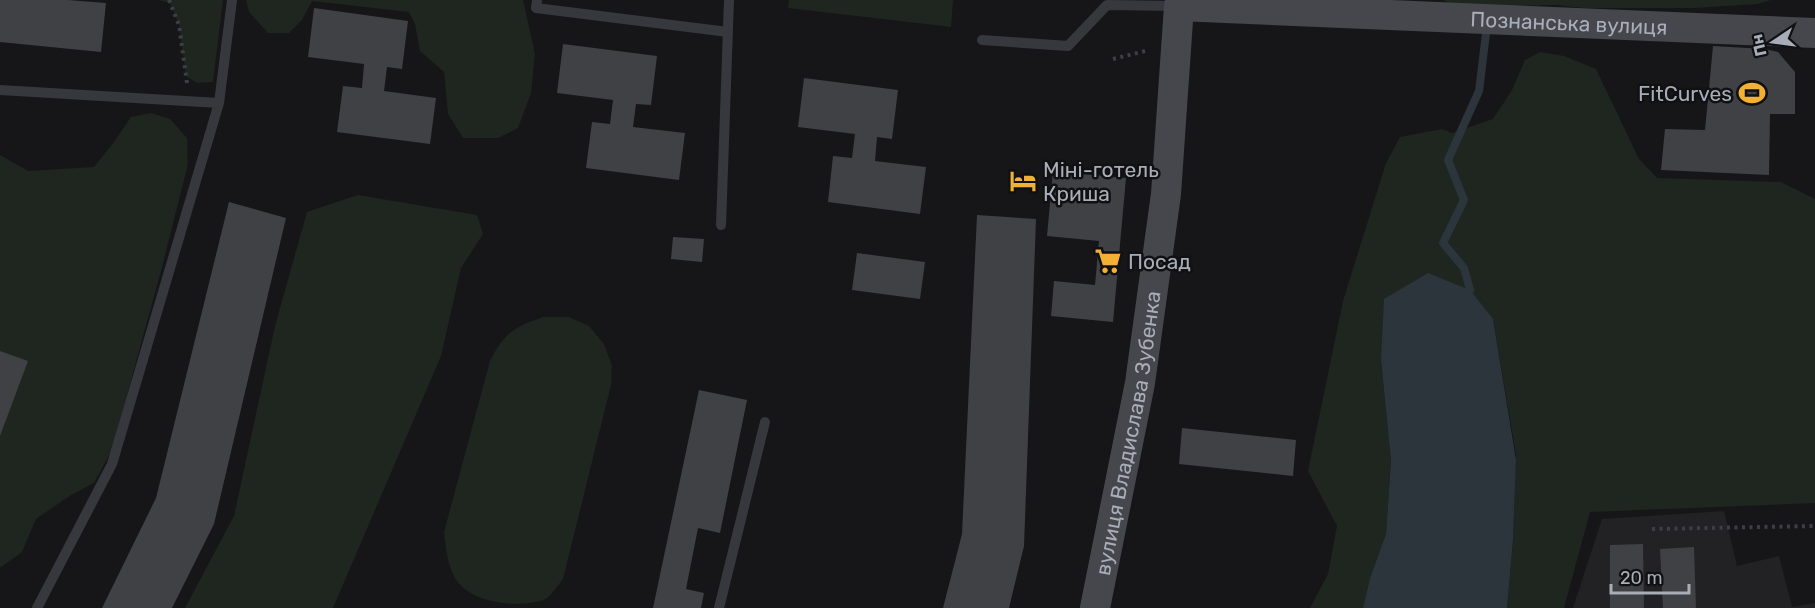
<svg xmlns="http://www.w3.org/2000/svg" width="1815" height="608" viewBox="0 0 1815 608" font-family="Rubik,sans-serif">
<rect width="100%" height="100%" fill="#161618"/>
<path fill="#222225" d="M1724 511 1737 566 1779 556 1792 607 1815 603V608H1573L1602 519Z"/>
<path fill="#1e261f" d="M159 0H223L213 82 197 83 186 76 179 25 170 3Z
M246 0H523L535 54 531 93 518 128 498 138H463L448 114 444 72 420 51 415 24 409 12 312 1 302 20 289 33H268L249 12Z
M789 0H953L951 27 788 8Z
M1443 0H1771L1757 4 1695 8H1584L1555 5 1458 7Z
M1540 52 1564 56 1596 69 1639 159 1657 178 1781 182 1815 199V503L1590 512 1564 608H1507L1513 540 1516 455 1493 319 1381 360 1391 461 1386 534 1370 578 1363 608H1310L1328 574 1337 526 1308 471 1343 301 1386 163 1400 137 1442 129 1452 133 1493 119 1512 90 1525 60Z
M151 113 170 119 187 138 188 164 162 267 112 450 94 483 71 495 36 519 22 552 0 568V155L28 171 94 167 114 142 131 117Z
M358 195 477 215 483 234 461 268 441 356 333 608H185L234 516 275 326 307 212Z
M543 317H569L589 326 604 344 612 366 611 385 563 579C558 585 551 596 544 600 518 608 470 604 455 578 447 564 446 547 444 532L490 361C505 332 513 328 543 317Z"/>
<path fill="#2c353c" d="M1428 273 1470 290 1493 319 1516 460 1513 540 1507 608H1363L1370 578 1386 534 1391 461 1381 360 1384 299Z"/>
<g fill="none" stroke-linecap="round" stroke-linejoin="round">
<path stroke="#2c353c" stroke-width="8" d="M1470 290 1464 268 1443 243 1464 200 1448 160 1479 91 1487 25"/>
</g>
<path fill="#404145" d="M0 0H68L106 3 101 52 0 42Z
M314 8 408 21 402 69 387 67 384 91 436 98 430 144 337 132 343 86 362 88 364 64 308 57Z
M563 44 657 56 651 105 636 104 633 127 685 133 679 180 586 168 592 122 610 124 613 100 557 93Z
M1713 46 1765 49 1778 52 1795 72V114H1770L1769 175 1661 170 1665 129 1705 130Z
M804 78 898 90 892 139 877 137 875 161 926 167 920 214 828 202 833 156 852 158 855 134 798 127Z
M1053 171 1126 178 1113 322 1051 316 1054 281 1095 285 1099 241 1047 236Z
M229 202 286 218 214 524 172 608H102L156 498Z
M977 215 1036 219 1024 546 1009 608H943L962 534Z
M673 237 704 239 702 262 671 259Z
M857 253 925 262 920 299 852 290Z
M0 351 28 361 0 436Z
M699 390 747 400 720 533 698 528 686 589 704 593 701 608H653Z
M1182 428 1296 440 1293 476 1179 464Z
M1643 544 1644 608H1610V545Z
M1694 547 1696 608H1663L1660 549Z"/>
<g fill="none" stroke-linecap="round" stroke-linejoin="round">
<path stroke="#3d3f44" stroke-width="4" stroke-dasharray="3 4.5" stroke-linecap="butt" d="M169 0 179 25 187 83
M1113 59 1149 50
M1652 529 1815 526"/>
<path stroke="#37383d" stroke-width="10" d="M537 0 536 8 728 32
M982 40 1068 46 1107 5 1176 6
M0 90 219 103
M721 225 729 0
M37 608 112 464 219 103 232 0
M719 608 765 422"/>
<path stroke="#45474d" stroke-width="30" id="s1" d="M1095 608 1140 383 1166 194 1179 6 1815 33"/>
</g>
<defs>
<g id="stadium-bare" transform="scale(2.07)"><path d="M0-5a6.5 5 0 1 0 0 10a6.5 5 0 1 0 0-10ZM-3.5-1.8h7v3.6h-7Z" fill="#f2b134" stroke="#111113" stroke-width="2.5" paint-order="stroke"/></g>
<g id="hotel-bare" transform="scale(2.07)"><path d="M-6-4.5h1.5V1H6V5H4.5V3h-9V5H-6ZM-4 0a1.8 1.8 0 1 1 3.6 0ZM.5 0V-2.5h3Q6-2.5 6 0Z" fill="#f2b134" stroke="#111113" stroke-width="2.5" paint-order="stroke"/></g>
<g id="supermarket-bare" transform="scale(2.07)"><path d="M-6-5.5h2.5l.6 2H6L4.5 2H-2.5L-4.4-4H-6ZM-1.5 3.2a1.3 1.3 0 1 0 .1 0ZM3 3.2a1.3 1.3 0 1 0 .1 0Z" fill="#f2b134" stroke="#111113" stroke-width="2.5" paint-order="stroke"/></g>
</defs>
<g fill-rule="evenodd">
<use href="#stadium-bare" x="1752" y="93"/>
<use href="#hotel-bare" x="1023" y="181"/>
<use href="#supermarket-bare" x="1108" y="261"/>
</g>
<g text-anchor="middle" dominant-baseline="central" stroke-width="5" stroke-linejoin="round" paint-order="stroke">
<g font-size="21" fill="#a8adb8" stroke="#111113">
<text stroke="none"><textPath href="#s1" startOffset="999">Познанська вулиця</textPath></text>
<text stroke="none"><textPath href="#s1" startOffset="178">вулиця Владислава Зубенка</textPath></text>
</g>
<g font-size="21" fill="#a8adb8" stroke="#111113" text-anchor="start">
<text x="1732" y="93" text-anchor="end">FitCurves</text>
<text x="1043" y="169">Міні-готель<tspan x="1043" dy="24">Криша</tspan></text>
<text x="1128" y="261">Посад</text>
</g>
</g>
<g transform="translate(1773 42) rotate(257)" stroke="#111113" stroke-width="4.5" paint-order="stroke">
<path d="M0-4.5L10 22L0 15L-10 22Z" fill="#a8adb8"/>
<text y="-9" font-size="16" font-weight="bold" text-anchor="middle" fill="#a8adb8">Пн</text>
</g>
<path d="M1611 584v9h78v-9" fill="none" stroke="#a8adb8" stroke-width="3"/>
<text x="1620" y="584" font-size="18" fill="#a8adb8" stroke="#111113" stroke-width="4.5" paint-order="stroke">20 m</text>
</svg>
